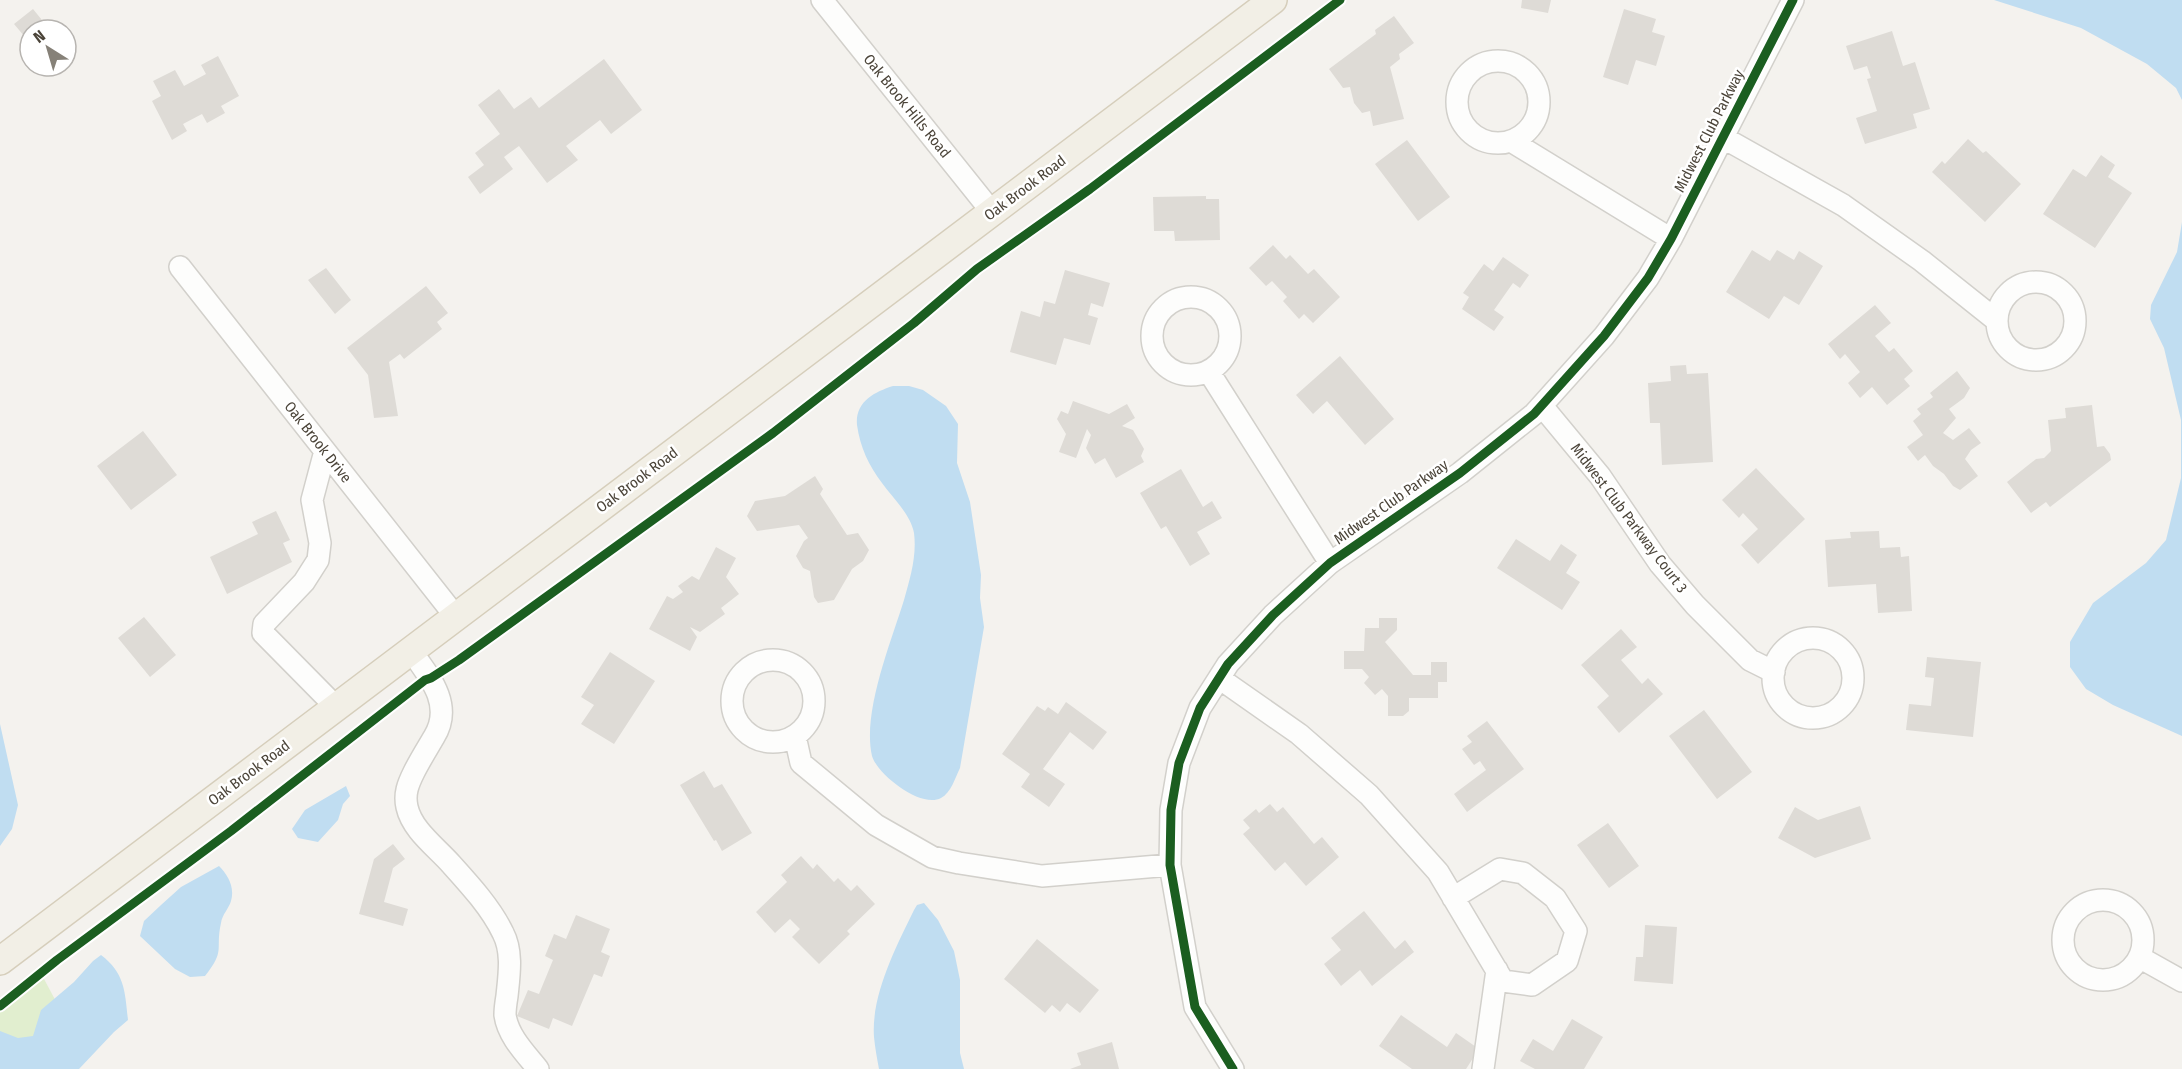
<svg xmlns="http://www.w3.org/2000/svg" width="2182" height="1069" viewBox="0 0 2182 1069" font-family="'Fira Sans Condensed',sans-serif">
<rect width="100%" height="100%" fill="#f4f2ee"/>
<path fill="#e1eecf" d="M43 977 69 1026 0 1069V1010Z"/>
<path fill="#c0ddf1" d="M1994 0H2182V100L2176 88 2147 64 2081 28Z
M2182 222V736L2113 705 2086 689 2070 667V642L2093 603 2146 563 2166 540 2181 478V420L2164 348 2150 319 2151 305 2177 252Z
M893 386H909L923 390 946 406 958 424 957 463 970 502 981 575 980 598 984 627 960 768C955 778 951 793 941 798 921 809 877 774 872 756 862 713 891 642 904 600 910 579 917 556 914 533 911 515 892 497 882 483 869 466 860 447 857 425 855 402 874 392 893 386Z
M0 724 18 805 12 829 0 846Z
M346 786 350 796 343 804 338 820 318 842 298 838 292 829 305 810Z
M219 866C228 875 235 887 231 901 229 908 222 915 221 923 215 950 226 950 205 976L190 977 175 969 140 936 144 921 161 905 181 887Z
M924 903 938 920 954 951 960 980V1053L964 1069H879C877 1058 875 1048 874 1037 871 995 896 947 914 910L917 905Z
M101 955C125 973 125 992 128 1020L114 1032 79 1069H0V1031L18 1038 33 1036 41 1010 74 982 93 961Z"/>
<path fill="#dedbd6" d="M1522 0H1551L1548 13 1521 8Z
M33 9 50 30H30V43L14 24Z
M1624 9 1656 19 1652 32 1665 36 1656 66 1636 60 1628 85 1603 77Z
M1394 16 1414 43 1399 54 1400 59 1390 67 1404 119 1373 126 1370 111 1362 113 1354 103 1350 87 1343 88 1329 69 1376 34 1375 30Z
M1892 31 1903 66 1915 62 1930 109 1913 114 1917 128 1865 144 1856 118 1877 111 1867 79 1871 78 1867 66 1854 70 1846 46Z
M218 56 239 96 221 106 225 113 207 123 202 114 183 124 187 131 172 140 152 101 161 96 153 81 175 70 184 86 206 74 201 65Z
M604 59 642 110 611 134 600 120 566 146 578 160 547 183 519 146 504 157 513 169 480 194 468 177 484 165 475 153 500 134 478 105 499 89 514 109 531 97 539 108Z
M1968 139 1983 153 1986 151 2021 184 1985 222 1932 172 1942 161 1945 164Z
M1407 140 1450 197 1418 221 1375 164Z
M2101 155 2115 165 2108 177 2132 193 2095 248 2043 214 2073 169 2086 177Z
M1206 196V199H1219L1220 240 1175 241 1174 231H1154L1153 197Z
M1273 245 1286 259 1290 255 1308 274 1314 269 1340 297 1313 323 1304 314 1299 319 1283 301 1287 297 1272 281 1266 286 1249 268Z
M1752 250 1770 261 1777 250 1794 260 1799 251 1823 266 1799 305 1784 296 1769 319 1726 292Z
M1503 257 1529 275 1520 288 1513 283 1494 310 1504 317 1494 331 1462 309 1469 297 1463 293 1484 264 1493 271Z
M326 268 351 300 335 314 308 280Z
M1065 270 1110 283 1103 307 1091 303 1088 315 1098 318 1090 345 1064 338 1056 365 1010 352 1021 311 1040 317 1044 301 1055 304Z
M426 286 448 313 437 322 442 329 404 359 400 354 389 362 398 416 374 418 368 375 347 348Z
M1875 305 1891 323 1875 336 1889 352 1894 348 1913 371 1904 379 1910 386 1887 405 1872 387 1860 398 1848 383 1860 372 1845 354 1840 359 1828 344Z
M1340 356 1394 419 1365 445 1327 401 1313 414 1296 395Z
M1686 365 1687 374 1708 373 1713 462 1662 465 1660 423H1650L1648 383 1671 381 1670 366Z
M1957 371 1970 388 1964 398 1949 409 1956 418 1943 433 1953 440 1969 428 1981 443 1971 450 1965 459 1978 476 1960 490 1953 486 1944 474 1933 466 1925 455 1918 461 1907 447 1923 435 1913 421 1921 414 1917 409 1933 397 1930 393Z
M1073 401 1109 414 1127 404 1135 418 1122 426 1133 430 1144 449 1141 456 1144 462 1116 478 1105 458 1095 464 1086 448 1091 435 1087 429 1076 458 1059 452 1066 434 1057 419 1061 411 1068 414Z
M2092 405 2097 447 2104 446 2110 454 2111 460 2050 507 2046 502 2031 513 2007 482 2036 459 2044 458 2051 451 2048 420 2066 418 2065 408Z
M143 431 177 475 131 510 97 466Z
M1756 468 1805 519 1758 564 1741 545 1758 529 1743 513 1739 518 1722 500Z
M1181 469 1203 507 1212 501 1222 518 1197 532 1210 554 1190 566 1166 526 1161 529 1140 493Z
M815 476 823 489 820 494 847 535 858 533 869 550 863 561 852 569 834 600 818 603 814 597 810 571 803 568 796 556 804 541 808 538 799 525 757 531 747 516 755 501 785 496Z
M276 511 290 540 283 543 292 562 227 594 210 557 258 534 252 522Z
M1879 531 1880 548 1900 547 1901 557 1909 556 1912 611 1878 613 1876 584 1828 587 1825 540 1851 538 1850 532Z
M1516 539 1550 561 1561 544 1577 555 1566 573 1580 582 1562 610 1497 568Z
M716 547 736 558 726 577 739 594 721 608 725 614 700 632 690 627 697 637 690 651 649 629 667 596 673 599 683 592 678 586 692 576 699 580Z
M144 617 176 655 150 677 118 638Z
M1379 618H1397V630L1385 642 1413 675H1431V662H1447V682H1438V698H1409V711L1403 716H1388V696L1382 689 1375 695 1364 683 1369 677 1362 669H1344V651H1364L1365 628H1379Z
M1621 629 1637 647 1621 660 1642 684 1648 678 1663 694 1619 733 1597 707 1609 696 1581 665Z
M610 652 655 681 614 744 581 724 594 705 581 697Z
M1927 657 1981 662 1973 737 1906 730 1909 704 1931 706 1934 678 1925 677Z
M1066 702 1107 732 1093 750 1070 732 1043 769 1065 784 1049 807 1021 787 1030 774 1002 754 1037 706 1045 711 1048 707 1058 714Z
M1704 710 1752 772 1717 799 1669 736Z
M1487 721 1524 769 1467 812 1454 794 1486 770 1480 761 1474 765 1462 749 1472 742 1467 736Z
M704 771 714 788 722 784 752 833 722 851 716 840 714 841 680 785Z
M1270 804 1277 812 1283 807 1314 844 1322 837 1339 857 1306 886 1285 862 1275 871 1243 834 1250 828 1243 820 1256 809 1259 813Z
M1860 806 1871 839 1815 858 1778 838 1795 807 1818 820Z
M1608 823 1639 866 1609 888 1577 845Z
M393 844 405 859 393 868 384 902 408 909 403 926 359 914 374 859Z
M801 856 813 869 817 864 834 882 838 878 851 891 857 885 875 904 847 931 850 934 819 964 792 937 800 929 790 919 775 933 756 912 787 882 781 875Z
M1364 911 1395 949 1405 940 1414 952 1372 986 1360 970 1341 986 1324 964 1341 950 1331 938Z
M576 915 610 929 601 952 610 956 602 977 594 974 572 1026 553 1018 549 1029 517 1016 528 990 539 994 553 960 545 956 554 934 566 939Z
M1645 925 1677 927 1673 984 1634 981 1636 957H1643Z
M1037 939 1099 990 1080 1013 1067 1003 1060 1012 1052 1005 1045 1013 1004 979Z
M1401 1015 1447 1047 1456 1033 1479 1049 1466 1069H1412L1379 1046Z
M1572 1019 1603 1037 1584 1069H1535L1520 1061 1533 1039 1553 1051Z
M1112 1042 1119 1069H1070L1081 1065 1077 1053Z"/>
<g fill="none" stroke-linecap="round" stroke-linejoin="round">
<g stroke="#d2d0cb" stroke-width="24">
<path id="minor" d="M822 0 992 212
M1457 102a41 41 0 1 1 82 0a41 41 0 1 1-82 0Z
M1722 137 1843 205 1922 261 1996 320
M1511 141 1671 239
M180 267 456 617
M1997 321a39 39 0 1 1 78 0a39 39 0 1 1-78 0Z
M1152 336a39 39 0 1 1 78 0a39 39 0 1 1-78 0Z
M1209 372 1330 563
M1542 406 1600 476 1660 564 1695 605 1750 660 1774 672
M325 451 312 500 320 543 318 560 304 582 264 624 263 633 336 707
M1773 678a40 40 0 1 1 80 0a40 40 0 1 1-80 0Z
M411 651C429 676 454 705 434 737 427 749 420 760 414 772 408 784 404 794 407 807 412 830 436 847 451 864 470 885 491 908 503 933 513 952 509 976 507 996 506 1002 505 1009 505 1015 508 1036 525 1053 538 1069
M732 701a41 41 0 1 1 82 0a41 41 0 1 1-82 0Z
M1219 678 1299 734 1369 795 1438 872 1503 981 1532 985 1567 961 1576 931 1555 898 1523 873 1500 869 1453 898
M795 736 801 763 876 825 932 857 959 863 1042 876 1170 865
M2063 940a40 40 0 1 1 80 0a40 40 0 1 1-80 0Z
M2139 957 2182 981
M1233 1069 1195 1007 1170 865 1171 810 1179 763 1200 708 1228 664 1273 615 1330 563 1460 473 1534 414 1604 336 1648 278 1671 239 1793 0
M1483 1069 1497 970"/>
</g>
<g stroke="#d6cebb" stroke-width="30">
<path id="major" d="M0 961 1273 0"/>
</g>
<use href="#minor" stroke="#fdfdfc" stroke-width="21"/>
<use href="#major" stroke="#f2efe6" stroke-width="27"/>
<g stroke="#fff" stroke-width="13">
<path id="cycleway" d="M0 1006 57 960 231 831 425 680 431 678 459 660 773 433 914 323 977 269 1090 189 1340 0
M1233 1069 1195 1007 1170 865 1171 810 1179 763 1200 708 1228 664 1273 615 1330 563 1460 473 1534 414 1604 336 1648 278 1671 239 1793 0"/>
</g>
<use href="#cycleway" stroke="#1b5e20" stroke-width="9"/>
</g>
<g text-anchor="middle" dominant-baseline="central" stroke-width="5" stroke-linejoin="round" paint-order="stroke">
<g font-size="15" fill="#4b4439" stroke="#fff">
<text transform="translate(907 106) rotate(51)">Oak Brook Hills Road</text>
<text transform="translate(1709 131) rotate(-63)">Midwest Club Parkway</text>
<text transform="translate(1025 188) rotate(-37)">Oak Brook Road</text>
<text transform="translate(318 442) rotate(52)">Oak Brook Drive</text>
<text transform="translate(637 480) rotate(-37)">Oak Brook Road</text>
<text transform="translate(1391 502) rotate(-35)">Midwest Club Parkway</text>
<text transform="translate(1629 518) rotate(53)">Midwest Club Parkway Court 3</text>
<text transform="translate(249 773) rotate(-37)">Oak Brook Road</text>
</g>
</g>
<g transform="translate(48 48) rotate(323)"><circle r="28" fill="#ffffff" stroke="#b7b4b0" stroke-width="1.5"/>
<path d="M0-4.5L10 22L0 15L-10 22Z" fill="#868178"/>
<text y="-9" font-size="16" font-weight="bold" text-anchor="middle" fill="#4b4439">N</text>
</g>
</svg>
